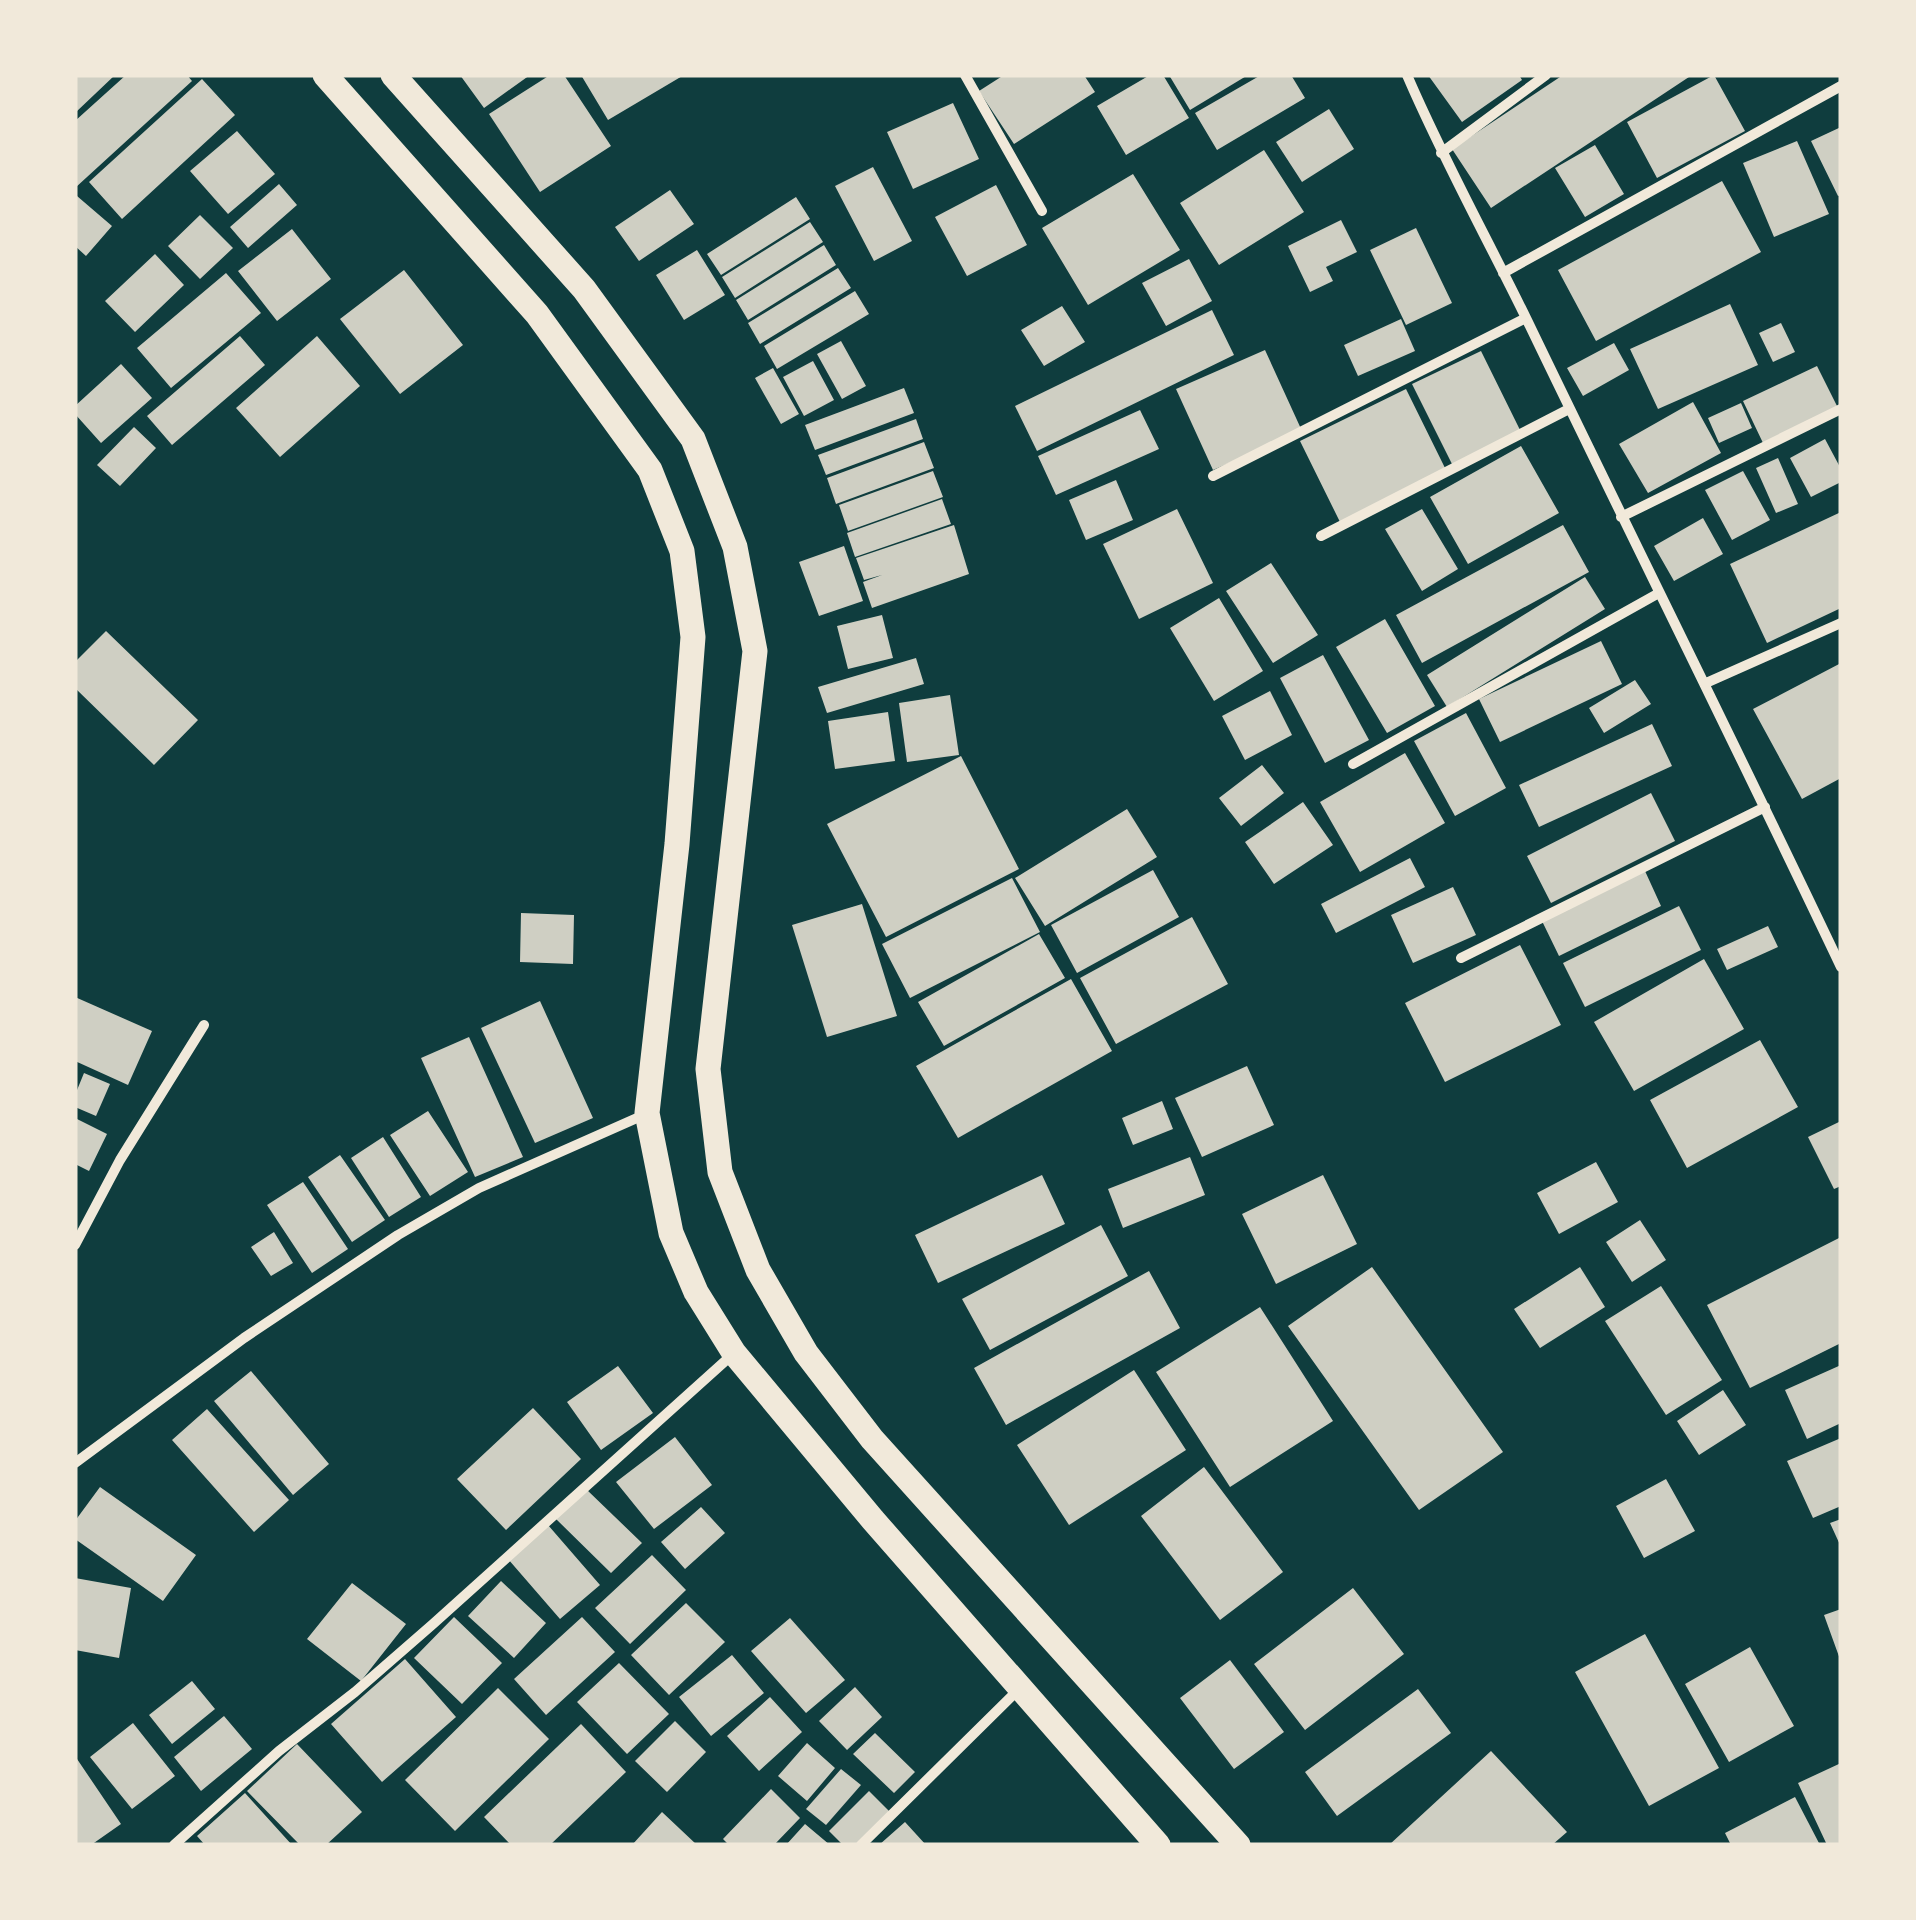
<svg xmlns="http://www.w3.org/2000/svg" width="1916" height="1920" viewBox="0 0 1916 1920" font-family="'PT Sans Narrow',sans-serif">
<rect width="100%" height="100%" fill="#0f3d3e"/>
<path fill="#cfcfc3" d="M75 75H115L75 113Z
M126 75H187L192 81 75 188V121Z
M460 75H530L484 108Z
M550 75H564L611 146 540 192 489 114Z
M581 75H684L608 120Z
M1004 75H1084L1095 92 1014 144 979 91Z
M1150 75H1163L1189 118 1126 155 1097 106Z
M1169 75H1248L1190 110Z
M1261 75H1291L1305 98 1217 150 1195 113Z
M1428 75H1519L1522 80 1462 122Z
M1563 75H1692L1491 208 1452 149Z
M1714 75 1745 131 1657 178 1627 122Z
M202 79 235 115 122 219 89 182Z
M953 103 979 159 913 189 887 132Z
M1329 109 1354 149 1302 182 1276 142Z
M1841 127V195L1838 196 1811 141Z
M237 131 275 174 228 214 190 171Z
M1797 141 1829 214 1774 237 1743 163Z
M1595 145 1624 194 1585 217 1555 168Z
M1264 150 1304 212 1219 265 1180 203Z
M873 167 912 241 874 261 835 186Z
M1133 174 1180 250 1088 305 1042 228Z
M1722 181 1761 252 1596 341 1558 270Z
M279 184 297 205 248 248 230 227Z
M996 185 1027 245 967 276 935 217Z
M670 190 694 224 639 261 615 227Z
M77 196 112 226 86 256 75 246Z
M796 197 810 219 721 275 707 254Z
M200 215 233 248 200 279 168 246Z
M1341 220 1357 252 1326 267 1333 281 1310 292 1288 246Z
M810 222 823 242 735 298 722 277Z
M1416 228 1452 303 1406 325 1370 250Z
M292 229 331 279 277 321 238 271Z
M824 245 836 265 748 320 736 300Z
M697 250 725 295 684 320 656 275Z
M155 254 184 285 135 332 105 301Z
M1189 259 1212 301 1166 326 1142 283Z
M838 268 851 288 760 344 748 323Z
M404 270 463 345 400 394 340 319Z
M226 273 261 313 171 388 137 348Z
M855 291 869 314 777 369 764 346Z
M1730 304 1758 365 1658 409 1630 349Z
M1062 306 1085 342 1044 366 1021 330Z
M1212 310 1234 355 1037 451 1015 406Z
M1401 319 1415 351 1358 376 1344 345Z
M1781 323 1795 352 1773 362 1759 333Z
M240 336 265 365 172 445 147 416Z
M317 336 360 386 280 457 236 408Z
M841 341 866 386 842 399 817 354Z
M1614 343 1629 370 1583 396 1567 368Z
M1265 350 1302 431 1213 470 1176 389Z
M1481 351 1521 432 1453 466 1412 384Z
M813 361 834 400 804 416 783 377Z
M121 364 152 398 101 443 75 414V406Z
M1817 366 1838 408 1763 443 1743 401Z
M773 368 799 414 781 424 755 378Z
M904 388 914 413 815 450 805 425Z
M1406 389 1446 470 1340 522 1300 441Z
M1693 402 1721 453 1648 493 1619 444Z
M1741 403 1752 428 1719 443 1708 418Z
M1140 410 1159 449 1056 495 1038 456Z
M916 419 923 439 826 475 818 455Z
M134 427 156 448 120 486 97 465Z
M1825 439 1841 469V482L1811 497 1790 458Z
M924 442 934 468 836 504 827 478Z
M1521 446 1559 513 1468 564 1430 497Z
M1778 458 1798 504 1776 513 1756 468Z
M933 471 943 497 848 531 839 505Z
M1743 471 1770 520 1732 540 1705 490Z
M1116 480 1133 520 1086 540 1069 500Z
M942 499 951 524 855 557 847 533Z
M1177 509 1213 583 1139 619 1103 544Z
M1422 509 1458 569 1422 591 1385 529Z
M1841 512V608L1767 643 1730 564Z
M1703 518 1723 554 1674 581 1654 546Z
M954 525 969 574 872 608 863 582 882 575 864 580 856 558Z
M1563 525 1589 572 1422 663 1396 615Z
M844 546 863 601 819 616 799 562Z
M1271 563 1318 635 1273 663 1226 591Z
M1585 577 1605 609 1447 707 1427 675Z
M1219 598 1263 671 1214 701 1170 628Z
M882 615 893 658 848 669 837 626Z
M1385 619 1435 706 1387 733 1336 647Z
M106 631 198 720 154 765 75 688V662Z
M1601 641 1622 684 1500 742 1479 699Z
M1323 655 1369 740 1325 763 1280 678Z
M916 658 924 684 827 713 818 687Z
M1841 663V778L1802 799 1753 709Z
M1635 680 1651 704 1604 733 1589 708Z
M1270 691 1292 735 1245 760 1222 716Z
M950 695 959 755 907 762 899 703Z
M888 712 895 761 835 769 828 721Z
M1466 713 1506 788 1455 816 1414 741Z
M1652 724 1672 766 1539 827 1519 785Z
M1405 753 1445 823 1360 872 1320 802Z
M961 756 1019 869 886 937 827 824Z
M1262 765 1284 793 1241 826 1219 798Z
M1651 793 1675 841 1551 903 1527 856Z
M1303 802 1333 845 1274 884 1245 842Z
M1127 809 1157 857 1045 926 1015 878Z
M1410 858 1425 887 1336 933 1321 904Z
M1153 870 1179 917 1077 973 1051 925Z
M1645 871 1661 906 1559 956 1542 921Z
M1012 878 1040 932 910 998 882 944Z
M1453 887 1476 935 1413 963 1391 915Z
M862 904 897 1016 827 1037 792 925Z
M1679 906 1701 950 1585 1007 1563 963Z
M521 913 574 915 573 964 520 962Z
M1192 917 1228 984 1116 1044 1080 978Z
M1768 926 1778 947 1727 970 1717 949Z
M1039 934 1065 978 944 1046 918 1002Z
M1520 945 1561 1025 1445 1082 1405 1003Z
M1704 959 1744 1029 1634 1091 1594 1022Z
M1071 979 1112 1051 958 1138 916 1066Z
M75 997 152 1031 128 1085 75 1061Z
M540 1001 593 1118 535 1143 481 1028Z
M469 1037 523 1157 475 1177 421 1058Z
M1760 1040 1798 1107 1687 1168 1650 1100Z
M1247 1066 1274 1125 1202 1157 1175 1098Z
M84 1073 110 1084 96 1116 75 1107V1095Z
M1162 1101 1173 1129 1133 1145 1122 1118Z
M428 1111 468 1172 430 1196 390 1135Z
M75 1118 107 1134 89 1171 75 1164Z
M1841 1121V1186L1834 1189 1808 1137Z
M383 1137 421 1197 389 1217 351 1158Z
M340 1155 385 1220 352 1242 308 1177Z
M1190 1157 1205 1195 1123 1228 1108 1189Z
M1596 1162 1618 1202 1559 1234 1537 1193Z
M1042 1175 1065 1224 938 1283 915 1235Z
M1323 1175 1357 1244 1276 1284 1242 1214Z
M303 1182 348 1249 312 1273 267 1205Z
M1640 1220 1666 1260 1632 1282 1606 1242Z
M1101 1225 1128 1276 990 1350 962 1299Z
M274 1232 293 1263 271 1276 251 1247Z
M1841 1237V1343L1750 1388 1707 1305Z
M1372 1267 1503 1452 1419 1510 1288 1326Z
M1580 1267 1605 1307 1540 1348 1514 1309Z
M1149 1271 1180 1328 1006 1425 974 1368Z
M1661 1286 1722 1380 1666 1415 1605 1321Z
M1260 1307 1333 1421 1230 1487 1156 1372Z
M1841 1365V1423L1807 1439 1785 1390Z
M618 1366 653 1413 601 1450 567 1402Z
M1134 1370 1186 1450 1069 1525 1017 1445Z
M251 1371 329 1464 293 1495 214 1401Z
M1723 1390 1746 1425 1699 1455 1677 1421Z
M533 1408 581 1459 506 1530 457 1479Z
M207 1409 289 1500 254 1532 172 1440Z
M675 1437 712 1485 654 1529 616 1482Z
M1841 1438V1506L1813 1518 1787 1461Z
M1204 1467 1283 1572 1220 1620 1141 1516Z
M1666 1479 1695 1531 1644 1558 1616 1506Z
M100 1487 196 1555 163 1601 75 1539V1521Z
M586 1489 642 1543 611 1573 556 1519Z
M701 1507 725 1533 685 1569 661 1542Z
M1841 1519V1547L1830 1523Z
M548 1525 600 1585 560 1619 508 1559Z
M652 1555 686 1590 630 1644 595 1608Z
M75 1578 131 1588 119 1658 75 1650Z
M501 1581 546 1623 514 1658 468 1616Z
M352 1583 406 1624 361 1681 307 1639Z
M1353 1588 1404 1654 1305 1730 1254 1664Z
M686 1603 725 1642 669 1695 631 1655Z
M1841 1609V1662L1824 1615Z
M454 1617 502 1663 462 1704 414 1658Z
M582 1617 615 1652 546 1715 514 1679Z
M790 1618 845 1680 806 1713 751 1651Z
M1645 1634 1719 1768 1649 1806 1575 1672Z
M1750 1647 1794 1726 1729 1762 1685 1684Z
M732 1655 764 1693 711 1736 679 1697Z
M405 1659 456 1717 382 1782 331 1724Z
M1230 1660 1284 1732 1234 1769 1180 1698Z
M619 1663 669 1714 627 1754 577 1702Z
M192 1681 215 1709 172 1744 149 1715Z
M855 1687 882 1717 847 1750 819 1721Z
M498 1688 549 1739 455 1831 405 1780Z
M1418 1689 1451 1733 1337 1816 1305 1772Z
M770 1697 802 1732 759 1771 727 1736Z
M224 1716 252 1749 201 1791 174 1757Z
M675 1721 706 1752 667 1792 635 1761Z
M133 1723 175 1776 132 1809 90 1757Z
M581 1724 626 1772 550 1845H511L484 1817Z
M875 1733 915 1772 894 1793 853 1754Z
M807 1743 835 1768 807 1801 778 1776Z
M297 1744 362 1812 326 1845H300L247 1791Z
M1491 1751 1567 1832 1552 1845H1389Z
M75 1756 121 1824 91 1845H75Z
M1841 1763V1845H1827L1798 1783Z
M841 1769 861 1785 826 1825 806 1809Z
M771 1789 800 1818 774 1845H729L723 1839Z
M869 1791 890 1812 857 1845H843L829 1831Z
M245 1793 292 1845H205L197 1836Z
M1795 1797 1820 1845H1731L1725 1833Z
M662 1812 697 1845H632Z
M905 1822 926 1845H879Z
M805 1824 830 1845H786Z"/>
<g fill="none" stroke-linecap="round" stroke-linejoin="round">
<path stroke="#f1e9da" stroke-width="10" d="M965 75 1042 211
M1407 75C1443 159 1487 238 1527 320 1631 536 1738 750 1841 967
M1441 153 1546 75
M1503 273 1841 86
M1213 476 1526 318
M1621 517 1841 409
M1321 536 1569 409
M1706 683 1841 623
M1353 764 1659 593
M1461 958 1765 807
M75 1245 120 1160 204 1025
M75 1463 244 1338 398 1235 479 1188 646 1114
M174 1845 279 1751 355 1692 433 1624 733 1354
M861 1845 1020 1688"/>
<path stroke="#f1e9da" stroke-width="25" d="M325 75 537 314 650 470 682 551 693 637 677 844 647 1113 671 1233 696 1292 734 1353 873 1520 1158 1845
M393 75 584 289 693 439 735 547 755 651 708 1069 720 1172 758 1270 806 1353 872 1439 1238 1845"/>
</g>
<rect width="1916" height="1920" fill="none" stroke="#f1e9da" stroke-width="155"/>
</svg>
